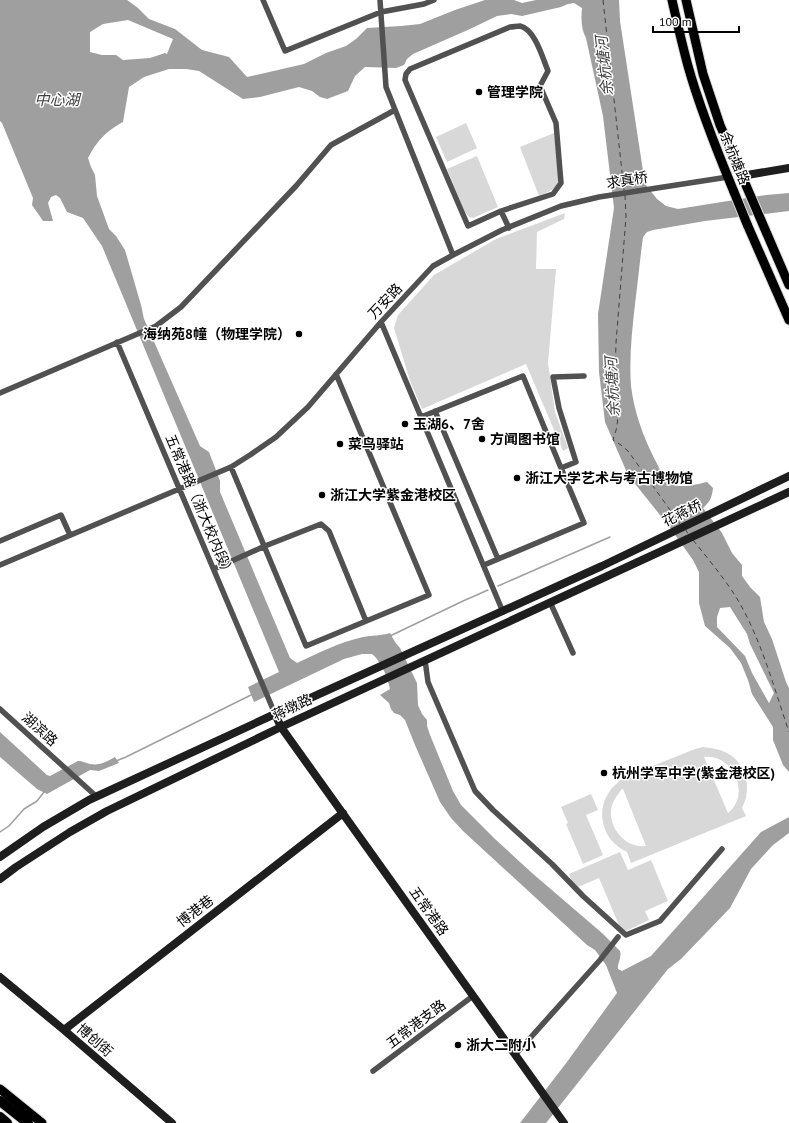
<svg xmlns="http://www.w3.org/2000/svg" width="789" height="1123" viewBox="0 0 789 1123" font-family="'PT Sans','Noto Sans SC',sans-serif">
<rect width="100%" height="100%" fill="#fff"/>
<path fill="#d8d8d8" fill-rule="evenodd" d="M466 123 477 148 447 162 436 137Z
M554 133 559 181C555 190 548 192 539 196L520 147Z
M477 156 498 207 473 218 469 217 465 212 447 169Z
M565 213 564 219 537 232 536 269H556L548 363 555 412 568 448 563 451 526 364 422 409 410 381 394 328 398 315 434 275 496 239Z
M703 747C711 748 720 749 727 753 747 763 752 790 742 808L746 816 631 863 627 852C614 846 605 835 603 822 599 804 609 787 624 778 633 772 645 769 655 765 668 760 682 754 695 749ZM704 757C732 753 752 794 728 813ZM622 789H623L646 846C625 849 606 826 612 805 614 799 618 794 622 789Z
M591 794 598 810 586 815 603 855 583 864 566 824 568 823 561 807Z
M620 852 628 870 651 860 668 901 645 911 649 920 626 931 619 925 599 878 578 887 572 881 569 874Z"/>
<path fill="#9f9f9f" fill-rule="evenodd" d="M0 0H127L138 8 149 19 175 29 202 50 229 57 247 77 304 64 326 53 346 46 356 39 367 28 401 26 420 24 455 10 485 0H514L522 3 536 0H619L620 21 645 184 657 199 666 206 678 209 766 195 789 193V211L705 221 653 230 647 232 643 237C640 259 638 281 635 304 632 331 629 358 631 386 634 411 643 436 654 458 659 467 664 481 674 485 682 488 699 484 707 482L713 488C712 497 710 502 703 508L722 533 732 553 742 565V576L750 587 760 597 764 622 772 639 786 682 789 688V772L783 765 773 740V727L752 694 748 680 741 663 730 648 705 626 699 603V572L693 560 668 525 628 475 605 422 599 372 598 314 614 208 603 116 586 38C581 29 581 18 582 8L574 3 568 4 561 7 522 16 511 14 497 16 470 29 413 54 407 59 404 65 396 68 365 67 355 76 348 91 327 99 320 97 312 91 299 87 260 97 243 99 199 71 186 69H169L144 77 129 87 123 122C105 132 97 141 88 158L91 167 95 175 97 196 109 229 116 236 125 250 141 305 144 319 200 446 209 452 220 481V492L290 658 297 663C318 653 340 642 363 637 372 635 381 636 390 633L395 642 400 648 417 683 418 705 422 714 427 720V726L430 735 453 791 461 805 495 839 532 873 602 933 620 951C622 958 617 963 618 969L622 971 651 956 761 832 789 817V833L773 845 751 869 730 908 681 959 668 969 546 1123H520L567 1062 617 993 606 965 595 950 587 945 463 831 451 818 440 802 415 745 405 720 400 715 394 713 391 709 389 703 380 695 390 689C388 678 381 661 372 654H362L344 659 254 702 248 687 279 672 102 246 83 218 67 212 60 198 56 195 51 197 48 203 53 221H43L32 205 33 198 2 123 0 121ZM128 20 173 39 167 54 165 53 150 58 123 60 116 55H102L90 52V32L103 24ZM730 607 747 634 750 644 774 693 769 703 752 673 745 656 717 627V617L720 608Z
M0 732 47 775 50 776 78 761C83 761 85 763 90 764 100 766 108 761 115 757L119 763 99 771 90 770 47 794 37 789 0 757Z"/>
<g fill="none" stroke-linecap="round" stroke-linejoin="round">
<path stroke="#9f9f9f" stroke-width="1.5" d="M498 586 610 537
M390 636 463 601 488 590
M116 761 126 757 251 695
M0 832 9 826 24 809 37 801 44 792"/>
<path stroke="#404040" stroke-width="1" stroke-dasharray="5 4" stroke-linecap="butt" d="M603 0 624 190
M625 195 626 217 616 343 615 376 618 414 617 427 613 440 621 445 628 451 680 524
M685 529 689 535
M693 540C709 560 726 580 739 602 762 642 774 688 789 732"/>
<g stroke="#dbdbdb" stroke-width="11">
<path id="primary" d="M672 0C677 22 682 44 688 66 700 109 717 151 734 192
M686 0 703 74 720 125 789 285
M747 224 789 320
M0 1089 42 1123"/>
</g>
<g stroke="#dbdbdb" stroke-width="12">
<path id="highway" d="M0 1101 28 1123
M0 1117 7 1123"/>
</g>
<path stroke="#515151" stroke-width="5.5" d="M263 0 285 51 381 12 424 4 434 0
M380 0 386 87 453 255
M501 211 553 194 561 183 556 123 540 86 548 71C543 59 535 29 520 26 517 26 513 27 510 27L410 69 406 74 405 80 468 226 501 211 509 228
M381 322 503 612
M117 342 275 714
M0 393 156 326 181 307 296 186 331 145 395 110
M435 411 498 559
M421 417 523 376 561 468
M231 467 306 646 429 595 336 374
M0 541 61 515 70 535
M0 565 231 467 250 455 276 437 308 407 381 322 433 266 453 255 502 230 561 206 599 197 728 177
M484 565 584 523 561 468 576 462 559 408 553 377 584 376
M214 569 265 546 321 524 329 531 366 621
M550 602 573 653
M425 660 428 682 475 791 493 810 552 864 583 896 626 935 660 921 722 849
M0 709 97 797
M515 1055 600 960 618 937
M373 1071 473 996"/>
<path stroke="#1e1e1e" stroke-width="8" d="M741 176 789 168
M275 714 281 727 564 1123
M0 857 43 827 89 800 275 714 602 566 789 476
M0 879 16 867 70 832 107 811 281 727 789 492
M0 977 64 1030 172 1123
M64 1030 343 813"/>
<use href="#primary" stroke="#000" stroke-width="9"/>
<use href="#highway" stroke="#000" stroke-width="10"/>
<g stroke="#dbdbdb" stroke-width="11" stroke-linecap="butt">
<path id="primary-bridge" d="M734 192 747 224"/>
</g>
<use href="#primary-bridge" stroke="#000" stroke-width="9"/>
</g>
<g fill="#000" stroke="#fff" stroke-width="1.5">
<circle cx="479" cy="92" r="4"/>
<circle cx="299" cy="334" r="4"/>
<circle cx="405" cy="424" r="4"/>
<circle cx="482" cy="439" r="4"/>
<circle cx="340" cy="444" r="4"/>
<circle cx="517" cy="478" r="4"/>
<circle cx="322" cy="495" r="4"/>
<circle cx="604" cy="773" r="4"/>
<circle cx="458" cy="1045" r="4"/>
</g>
<g text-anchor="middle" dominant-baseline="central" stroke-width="3" stroke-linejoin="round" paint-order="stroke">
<g font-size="14" font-weight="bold" fill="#000" stroke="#fff" text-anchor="start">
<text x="487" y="92">管理学院</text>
<text x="291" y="334" text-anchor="end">海纳苑8幢（物理学院）</text>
<text x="413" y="424">玉湖6、7舍</text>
<text x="490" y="439">方闻图书馆</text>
<text x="348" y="444">菜鸟驿站</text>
<text x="525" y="478">浙江大学艺术与考古博物馆</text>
<text x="330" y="495">浙江大学紫金港校区</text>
<text x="612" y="773">杭州学军中学(紫金港校区)</text>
<text x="466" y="1045">浙大二附小</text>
</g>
<g font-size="14" fill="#000" stroke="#fff">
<text transform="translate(735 158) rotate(68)">余杭塘路</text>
<text transform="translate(627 180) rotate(-9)">求真桥</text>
<text transform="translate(385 301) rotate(-47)">万安路</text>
<text transform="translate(200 506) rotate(67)">五常港路（浙大校内段）</text>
<text transform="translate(682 513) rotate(-26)">花蒋桥</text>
<text transform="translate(292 707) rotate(-25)">蒋墩路</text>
<text transform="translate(40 729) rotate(42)">湖滨路</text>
<text transform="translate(195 911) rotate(-38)">博港巷</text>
<text transform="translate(429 911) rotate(55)">五常港路</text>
<text transform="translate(416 1024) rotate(-37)">五常港支路</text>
<text transform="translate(95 1040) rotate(41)">博创街</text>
</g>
<g font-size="15" font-style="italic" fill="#404040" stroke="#fff">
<text transform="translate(604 66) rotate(-96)">余杭塘河</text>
<text x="57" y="99">中心湖</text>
<text transform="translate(612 387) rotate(-93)">余杭塘河</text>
</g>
</g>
<path d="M653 26v6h86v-6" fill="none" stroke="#000000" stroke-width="2"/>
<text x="659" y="26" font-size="12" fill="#000000" stroke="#ffffff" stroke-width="3" paint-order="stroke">100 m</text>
</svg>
